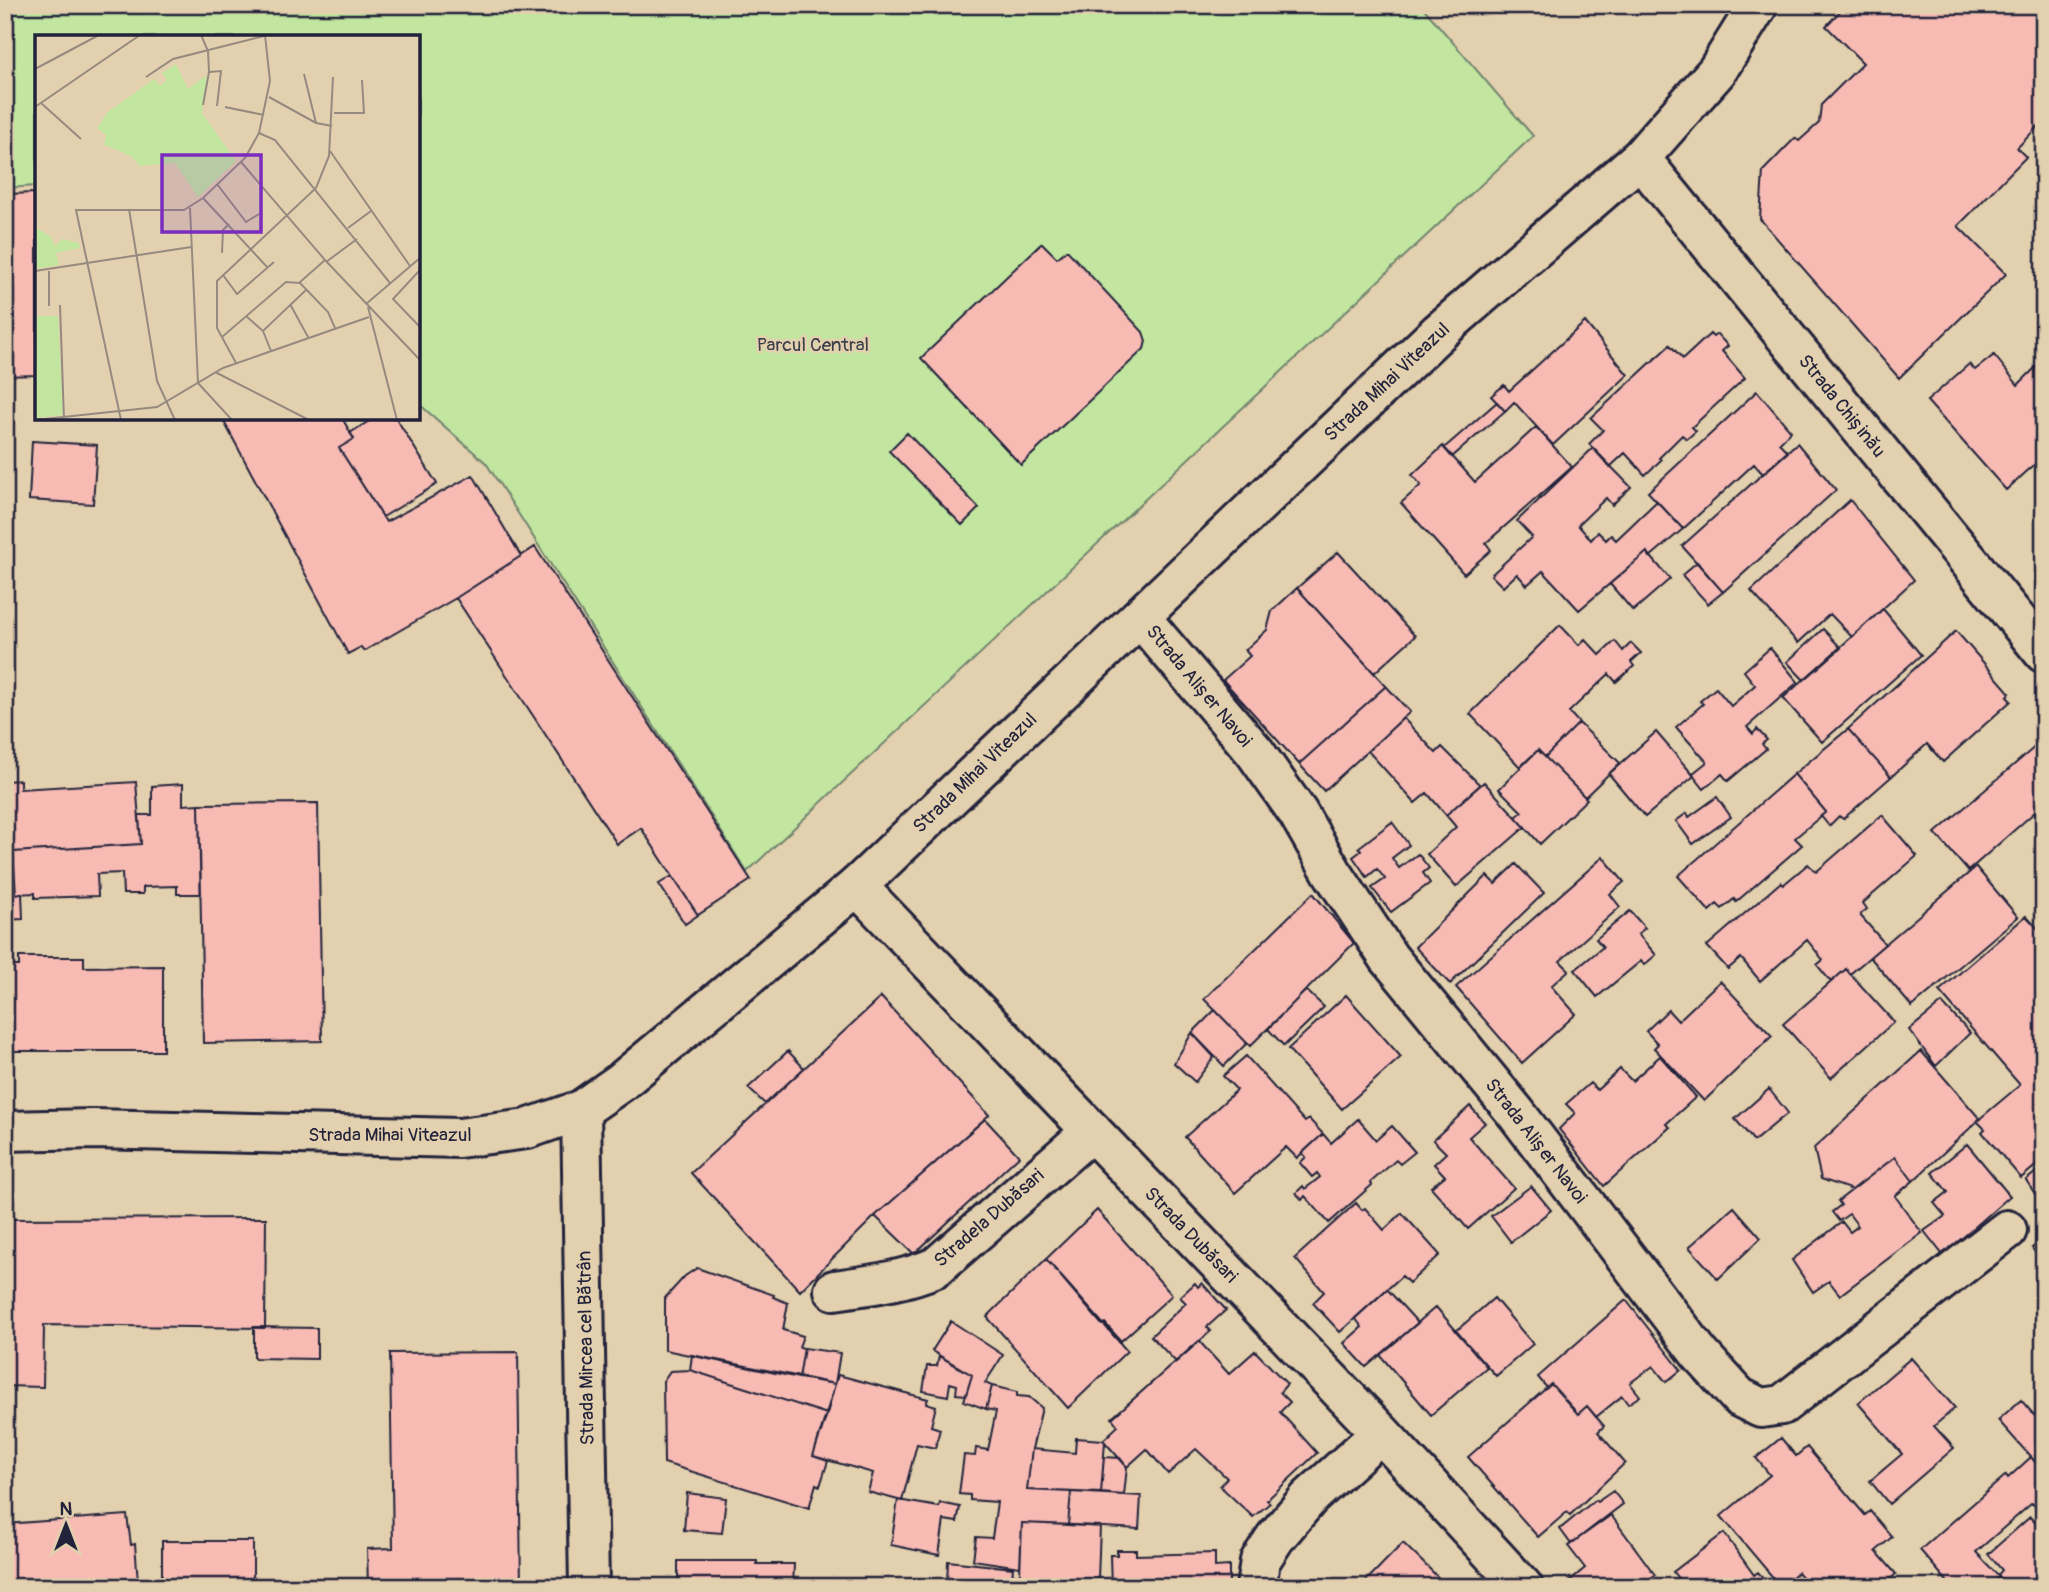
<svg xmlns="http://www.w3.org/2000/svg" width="2049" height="1592" viewBox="0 0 2049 1592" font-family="Pangolin,sans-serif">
<rect width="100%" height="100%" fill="#e3d0ae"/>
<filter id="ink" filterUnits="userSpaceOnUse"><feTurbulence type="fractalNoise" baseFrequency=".0143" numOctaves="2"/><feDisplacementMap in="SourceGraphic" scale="14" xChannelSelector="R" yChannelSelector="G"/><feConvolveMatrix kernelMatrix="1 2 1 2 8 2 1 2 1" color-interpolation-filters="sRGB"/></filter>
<g filter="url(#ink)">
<path fill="#c2e6a0" stroke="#72846e" stroke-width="2" d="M5 5H1421L1533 136 747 872 486 463 418 403V37H37V186L5 188Z"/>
<path fill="#f7bbb4" stroke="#22223b" stroke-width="2" d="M1846 5H2044V120L2017 148 2026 157 1958 226 2006 274 1899 378 1760 219 1763 171 1795 138 1799 141 1819 123 1821 105 1863 63 1826 26Z
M37 193V375L5 376V194Z
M1042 243 1057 258 1067 250 1143 332 1146 341 1144 349 1021 465 921 358Z
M1585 322 1628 375 1553 445 1514 402 1505 411 1491 396 1504 385 1509 391Z
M1710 334 1713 337 1717 334 1728 346 1722 351 1745 378 1692 427 1696 431 1687 439 1682 435 1659 458 1661 460 1645 475 1625 453 1610 467 1589 444 1603 430 1591 418 1670 345 1683 359Z
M1994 355 2018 385 2036 367 2040 371 2044 368V456L2006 490 1927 401 1969 364 1975 370Z
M1757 391 1791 431 1779 443 1788 452 1763 474 1754 464 1683 529 1648 492Z
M1497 402 1505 411 1452 457 1444 448Z
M222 418H342L354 439 339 448 386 522 473 475 521 556 456 598 364 651 361 647 348 654Z
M374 418H396L437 484 383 517 339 448 354 439 350 433Z
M1536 427 1572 467 1486 543 1491 550 1464 574 1401 503 1421 485 1412 475 1443 446 1475 482Z
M907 433 979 508 962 525 889 451Z
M32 441 97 445 93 504 29 500Z
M1797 443 1836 490 1723 592 1682 546Z
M1593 448 1631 487 1612 505 1606 498 1578 525 1591 540 1598 532 1606 540 1611 535 1616 540 1657 501 1683 529 1650 557 1647 552 1579 610 1543 571 1527 585 1517 574 1503 587 1491 575 1532 537 1517 521Z
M1850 500 1914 580 1852 637 1830 614 1798 643 1751 591Z
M535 547 751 880 698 915 641 828 617 844 456 598Z
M1338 552 1415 636 1374 673 1297 588Z
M1647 552 1670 579 1633 611 1610 584Z
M1697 562 1723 592 1708 604 1682 575Z
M1297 588 1386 686 1299 764 1223 680 1250 656 1245 650 1267 630 1272 611Z
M1883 609 1921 655 1822 742 1783 698Z
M1560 625 1579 645 1585 639 1600 655 1615 641 1623 651 1631 643 1641 653 1631 662 1634 666 1616 682 1609 674 1569 712 1579 723 1545 757 1538 750 1520 767 1470 714Z
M1823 629 1841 648 1804 680 1787 662Z
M1956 631 2010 693 2007 697 2011 701 1943 762 1927 744 1891 777 1848 729Z
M1770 648 1798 682 1747 727 1753 734 1757 729 1767 740 1762 744 1766 749 1728 781 1722 774 1704 789 1692 774 1707 762 1676 727 1703 704 1700 701 1716 688 1731 706 1755 685 1744 671Z
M1386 686 1410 712 1324 791 1299 764Z
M1403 718 1436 753 1442 747 1480 785 1446 815 1427 793 1415 803 1368 751Z
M1579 723 1620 763 1585 797 1545 757Z
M1848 729 1891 777 1843 819 1839 816 1829 826 1821 816 1826 812 1794 774Z
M1656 732 1694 776 1645 817 1609 774Z
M2044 739V804L1968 871 1935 833Z
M1538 750 1587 799 1540 844 1516 817 1522 812 1499 789Z
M1794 774 1826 812 1795 838 1802 845 1736 902 1734 899 1722 909 1717 904 1709 911 1678 876Z
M20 780V789L136 782 141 844 13 852 16 894 22 893 23 919 5 920V781Z
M1484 782 1525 827 1456 887 1427 854 1456 827 1446 815Z
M183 784V805L199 804 201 894H177V886L143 887V894H123L122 873 97 874 98 896 35 898V893L16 894 13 852 141 844 139 815H152V786Z
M1717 797 1731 817 1693 844 1676 821 1687 813 1689 817Z
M318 803 322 1041 203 1043 199 804Z
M1882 815 1917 856 1863 903 1867 909 1860 915 1885 944 1850 974 1846 969 1831 982 1817 965 1823 960 1807 940 1760 981 1741 958 1728 969 1707 946 1781 882 1783 885 1808 864 1816 872Z
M1392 822 1409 845 1392 858 1399 868 1418 854 1429 868 1423 873 1430 883 1391 912 1372 888 1385 879 1377 869 1367 877 1353 857 1361 851 1358 848Z
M1603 857 1624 882 1610 894 1620 907 1560 961 1569 970 1551 986 1576 1014 1522 1063 1456 987Z
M1516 864 1544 893 1450 984 1415 947 1487 876 1495 884Z
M1976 867 2018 917 1912 1007 1870 957Z
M672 876 698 915 685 924 659 884Z
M1313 893 1354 943 1250 1046 1204 999Z
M1630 911 1645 928 1638 934 1656 955 1644 965 1641 961 1597 997 1575 970 1603 947 1596 939Z
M2026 916 2044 935V1083L2040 1086 2044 1090V1097L2038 1103 2044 1109V1159L2021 1178 1982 1132 1985 1129 1977 1121 2020 1085 1939 991Z
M19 957H84V967L163 966V1051H5V966H19Z
M1846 969 1894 1022 1831 1078 1783 1024Z
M1720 981 1772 1036 1704 1101 1654 1048 1658 1044 1646 1031 1668 1010 1678 1021Z
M1306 990 1324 1007 1284 1046 1268 1029Z
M1346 995 1401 1057 1342 1109 1288 1049Z
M881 997 989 1115 875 1216 800 1291 691 1173Z
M1942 1003 1970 1033 1936 1066 1909 1030Z
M1215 1010 1247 1043 1224 1066 1192 1033Z
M1192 1033 1214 1057 1195 1082 1174 1063Z
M788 1051 804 1068 765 1104 748 1088Z
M1921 1051 1980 1119 1913 1181 1895 1157 1852 1190 1821 1179 1814 1148Z
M1246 1056 1305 1122 1309 1119 1323 1134 1297 1158 1286 1147 1235 1193 1185 1137 1237 1090 1223 1076Z
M1660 1056 1696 1097 1666 1124 1670 1127 1604 1186 1559 1129 1575 1113 1566 1104 1590 1083 1597 1090 1620 1069 1632 1081Z
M1769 1089 1788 1113 1754 1141 1735 1119Z
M1470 1106 1485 1123 1469 1137 1514 1188 1468 1229 1431 1187 1445 1176 1434 1164 1446 1153 1433 1140Z
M985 1119 1019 1156 914 1254 875 1216Z
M1358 1119 1376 1140 1392 1126 1415 1152 1400 1164 1396 1160 1371 1182 1372 1185 1329 1223 1305 1196 1302 1200 1296 1193 1303 1186 1305 1189 1320 1177 1317 1173 1312 1177 1300 1163 1306 1157 1302 1153 1323 1134 1331 1143Z
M1967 1144 2010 1196 1943 1255 1924 1231 1945 1216 1934 1203 1948 1192 1932 1173Z
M1895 1157 1913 1181 1895 1196 1922 1233 1840 1295 1829 1281 1813 1292 1792 1260 1842 1222 1850 1232 1858 1226 1849 1214 1839 1221 1832 1212 1841 1205 1838 1201Z
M2044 1166V1208L2026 1180Z
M1531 1186 1551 1210 1511 1242 1491 1216Z
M1356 1203 1362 1210 1365 1208 1384 1230 1402 1213 1440 1255 1409 1283 1402 1276 1340 1332 1313 1303 1324 1292 1295 1258Z
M1734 1207 1761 1238 1718 1279 1689 1247Z
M1097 1210 1172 1295 1121 1341 1105 1323 1102 1325 1046 1259Z
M266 1218 265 1328 44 1325 43 1387 5 1386V1219Z
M2042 1228 2044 1231V1265L2032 1248 2042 1240 2036 1232Z
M1046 1259 1127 1351 1068 1408 987 1317Z
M697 1268 774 1295 773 1297 788 1303 783 1330 803 1336 799 1347 804 1348 799 1378 665 1350V1298L685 1276Z
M1195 1283 1198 1287 1202 1283 1226 1310 1207 1327 1211 1331 1176 1362 1151 1336 1186 1303 1180 1297Z
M1387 1289 1418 1323 1366 1367 1344 1343 1362 1327 1355 1318Z
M1494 1298 1533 1344 1496 1376 1456 1331Z
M1626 1300 1681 1370 1666 1382 1653 1366 1630 1383 1640 1396 1628 1404 1622 1396 1596 1417 1587 1406 1578 1414 1551 1384 1547 1388 1538 1377Z
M1436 1307 1487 1367 1431 1415 1380 1355Z
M951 1321 1003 1355 985 1383 992 1386 986 1409 964 1401 972 1375 932 1351Z
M254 1327 317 1328V1359L254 1358Z
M1199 1341 1229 1374 1255 1351 1287 1384 1280 1392 1290 1402 1280 1412 1317 1453 1267 1500 1270 1503 1253 1517 1220 1486 1227 1478 1196 1449 1168 1474 1147 1449 1127 1467 1103 1440 1118 1426 1112 1418Z
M804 1348 840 1353 835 1384 799 1378Z
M518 1352 521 1587H368L367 1549 393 1548 390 1353Z
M692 1355 835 1384 827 1414 690 1370Z
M939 1356 972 1375 966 1395 956 1394 957 1385 950 1383 948 1396 923 1391 927 1366H937Z
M1911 1358 1955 1408 1934 1426 1954 1448 1889 1504 1870 1481 1902 1454 1858 1403Z
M690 1370 827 1414 813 1456 828 1461 820 1486 816 1484 809 1508 664 1463 663 1381 670 1371Z
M838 1375 928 1399 926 1403 936 1406 931 1426 940 1429 935 1448 917 1444 902 1501 868 1492 873 1473 813 1456Z
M1551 1384 1578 1414 1587 1406 1604 1426 1598 1432 1625 1463 1570 1515 1567 1512 1538 1537 1468 1457Z
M992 1386 1017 1392V1396L1029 1397 1042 1408 1032 1449 1027 1490 1071 1492 1068 1525 1022 1523 1020 1567 973 1560 976 1537 992 1538 997 1502 970 1500V1495L959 1494 964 1455 975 1456 976 1448 988 1450 996 1411 986 1409Z
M2021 1400 2034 1415 2044 1407V1472L1998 1420Z
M1076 1438 1103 1440 1105 1442 1101 1493 1027 1490 1032 1449 1075 1453Z
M1781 1438 1796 1456 1807 1447 1865 1515 1870 1511 1892 1537 1876 1551 1896 1574 1881 1587H1811L1798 1572 1781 1587 1721 1516 1770 1475 1756 1458Z
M1104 1457 1120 1458 1127 1467 1124 1495 1101 1493Z
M2031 1457 2044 1472V1515L2032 1503 1976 1552 1999 1577 1988 1587H1952L1920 1550 2006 1475 2008 1478Z
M1613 1491 1623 1504 1571 1544 1560 1529 1595 1500 1597 1502Z
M1071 1492 1141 1496 1139 1529 1068 1525Z
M687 1493 726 1498 722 1533 684 1530Z
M898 1500 939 1507 940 1503 960 1507 957 1522 944 1520 939 1555 891 1545Z
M127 1515 131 1545 135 1544 138 1581 88 1587H42L41 1581 18 1583V1587H5V1524Z
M1611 1515 1655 1575 1638 1587H1562L1585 1568 1568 1546Z
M2030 1517 2044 1532V1587H2008L1998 1575 2002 1570 1988 1554Z
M1022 1523 1100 1526 1098 1579 1052 1580V1587H1011L1013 1574 1020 1575Z
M1724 1533 1754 1575 1758 1572 1771 1587H1685L1673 1572Z
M162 1541H253V1587H162Z
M1403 1543 1448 1587H1360Z
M1117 1550H1136V1555L1215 1553V1567L1229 1566V1587H1111L1110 1555H1117Z
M678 1561H757V1564H794L793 1587H678Z
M948 1561 1013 1568 1011 1587 947 1584Z"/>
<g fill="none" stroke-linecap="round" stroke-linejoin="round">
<g stroke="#22223b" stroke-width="44">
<path id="street" d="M1140 617 1255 752 1298 813 1332 872 1389 958 1516 1113 1699 1353 1739 1397 1761 1408 1782 1405 2007 1230
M581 1110 589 1587
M5 1131 94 1129 459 1138 527 1129 581 1110 621 1082 857 886 1381 1433 1523 1587
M834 1290C869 1285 904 1281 936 1267L1092 1131
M1256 1587 1260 1561 1275 1538 1309 1498 1381 1433"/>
</g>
<g stroke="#22223b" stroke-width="44">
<path id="secondary" d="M1640 158 2044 653
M857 886 1439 332 1640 158 1717 71 1758 5"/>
</g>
<use href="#street" stroke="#e3d0ae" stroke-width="38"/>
<use href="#secondary" stroke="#e3d0ae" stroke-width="38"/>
</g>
</g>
<g text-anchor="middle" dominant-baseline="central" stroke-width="5" stroke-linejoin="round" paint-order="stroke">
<g font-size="19" fill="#3a3f4a" stroke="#e3d0ae">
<text x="813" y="345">Parcul Central</text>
</g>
<g font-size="19" fill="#22223b" stroke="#e3d0ae">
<text transform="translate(1387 382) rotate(-43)">Strada Mihai Viteazul</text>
<text transform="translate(1842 406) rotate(51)">Strada Chișinău</text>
<text transform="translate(1199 686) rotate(50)">Strada Alișer Navoi</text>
<text transform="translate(975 773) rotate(-44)">Strada Mihai Viteazul</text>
<text x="390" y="1135">Strada Mihai Viteazul</text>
<text transform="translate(1536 1141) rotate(52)">Strada Alișer Navoi</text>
<text transform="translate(989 1218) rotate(-41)">Stradela Dubăsari</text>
<text transform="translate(1191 1235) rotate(46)">Strada Dubăsari</text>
<text transform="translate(586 1348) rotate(-91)">Strada Mircea cel Bătrân</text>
</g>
</g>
<g transform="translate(35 35)">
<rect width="385" height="385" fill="#e3d0ae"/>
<path d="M141 29 153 54 172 40 167 78 201 126 163 162 140 128 105 131 96 121 69 110 71 100 62 93 73 77 119 44 125 51 132 45 127 38ZM0 192 16 202 20 211 27 204 44 208 45 213 21 218 24 230 0 234ZM0 275 2 281H23L28 380 0 383Z" fill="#c2e6a0"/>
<path fill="none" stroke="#968a80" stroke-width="2" d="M166 0 173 16 174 37 168 70M0 34 64 0M174 37 186 36 182 71M269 39 281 88M111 42 138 24 229 1M234 62 281 88 297 91M6 68 46 104M0 72 105 0M190 72 229 80M299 78H329L327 45M224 98 240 105 355 248M295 116 375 231M206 127 290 225 385 325M182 149 211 187 224 179M168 163 233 233M155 173 163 348 197 385M94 174 122 346 140 385M313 193 336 176M187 218 188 195 194 189M291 227 322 204M385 235 358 264 385 292M0 236 156 212M14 236V271M188 240 202 259 239 227M265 248 293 277 300 293M255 269 273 302M331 269 385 223M25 270 29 385M333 272 362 385M211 281 228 296 271 255M228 296 236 316M187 302 251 247 264 248 290 225M201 328 182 293V246L281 153 294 121 298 42M180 337 274 385M0 385 122 372 188 333 334 282M86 385 41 175H149L168 163 210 123 224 98 235 46 230 0"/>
<path fill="#7b2cbf" fill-opacity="0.15" stroke="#7b2cbf" stroke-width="3.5" d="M127 120H226V197H127Z"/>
<rect width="385" height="385" fill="none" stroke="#22223b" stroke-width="3.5"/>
</g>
<rect width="2049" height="1592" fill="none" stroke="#e3d0ae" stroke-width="28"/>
<rect x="14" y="14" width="2021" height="1564" fill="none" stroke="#22223b" stroke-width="2.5" filter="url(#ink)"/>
<g transform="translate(66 1525)" stroke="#e3d0ae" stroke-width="5" paint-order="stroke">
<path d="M0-5L12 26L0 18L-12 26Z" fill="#22223b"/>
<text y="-10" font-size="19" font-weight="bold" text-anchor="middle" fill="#22223b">N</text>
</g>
</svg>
